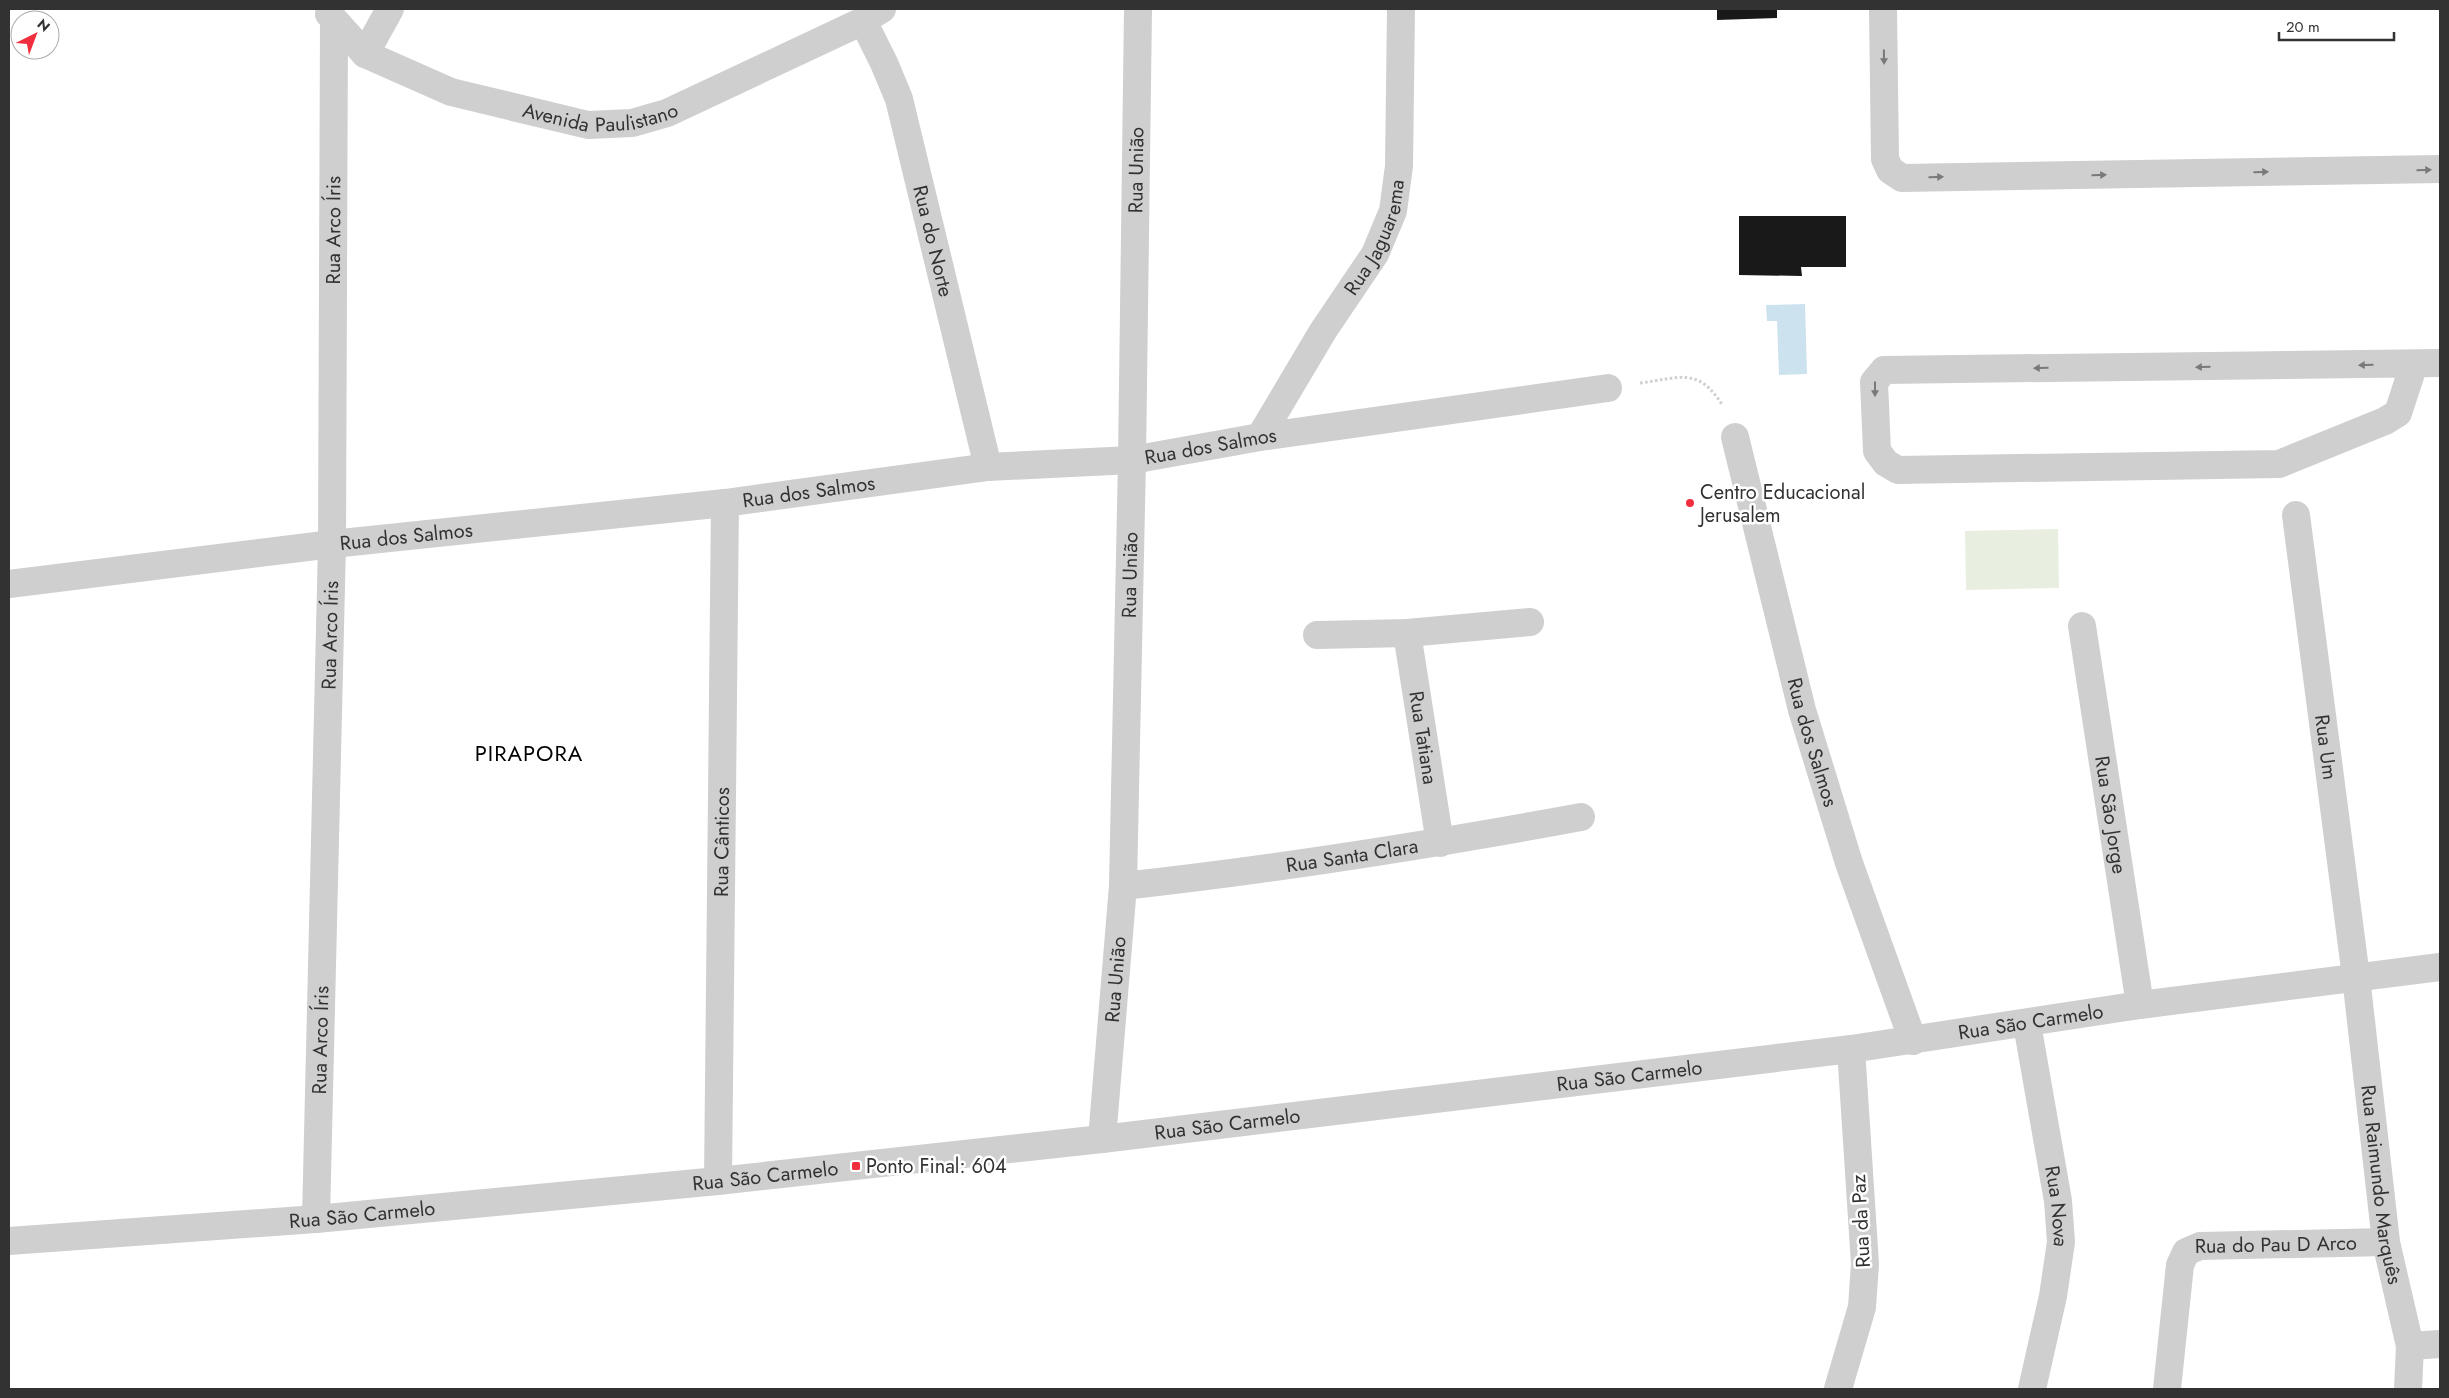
<svg xmlns="http://www.w3.org/2000/svg" width="2449" height="1398" viewBox="0 0 2449 1398" font-family="Jost,sans-serif">
<rect width="100%" height="100%" fill="#fff"/>
<path fill="#e9efe0" d="M2058 529 2059 588 1966 590 1965 531Z"/>
<path fill="#cce2ef" d="M1805 304 1807 374 1779 375 1777 321H1767L1766 305Z"/>
<path fill="#191919" d="M1717 9H1777V18L1717 20Z
M1739 216H1846V267H1801L1802 276 1739 275Z"/>
<g fill="none" stroke-linecap="round" stroke-linejoin="round">
<path stroke="#cfcfcf" stroke-width="3" stroke-dasharray="2.5 2.5" stroke-linecap="butt" d="M1640 383C1681 378 1698 366 1723 406"/>
<g stroke="#cfcfcf" stroke-width="28">
<path d="M1883 9 1885 159 1890 170 1902 178 2440 169"/>
<path id="s1" d="M329 14 365 54 451 92 588 125 632 123 667 113 863 21 882 9"/>
<path id="s2" d="M863 21 884 63 899 99 988 467"/>
<path d="M365 54 390 9"/>
<path d="M2414 364 2398 413 2385 421 2279 464 1898 470 1886 463 1877 451 1874 382 1884 370 2440 363"/>
<path id="s3" d="M1260 437 1323 331 1375 254 1393 211 1399 166 1401 9"/>
<path id="s4" d="M1735 437 1802 710 1849 863 1913 1041"/>
<path id="s5" d="M2296 515 2356 977 2386 1242 2410 1346 2408 1389"/>
<path id="s6" d="M9 584 332 544 725 503 988 467 1132 460 1260 437 1608 388"/>
<path id="s7" d="M2082 626 2140 1005"/>
<path id="s8" d="M1407 633 1440 843"/>
<path d="M1317 635 1407 633 1530 622"/>
<path id="s9" d="M1123 886C1277 869 1429 845 1581 817"/>
<path id="s10" d="M2027 1024 2058 1201 2061 1242 2053 1296 2032 1389"/>
<path id="s11" d="M1102 1139 1123 886 1132 460 1138 9"/>
<path id="s12" d="M718 1181 725 503"/>
<path id="s13" d="M316 1219 332 544 334 22"/>
<path id="s14" d="M9 1241 316 1219 718 1181 1102 1139 1851 1049 2140 1005 2440 967"/>
<path d="M2410 1346 2440 1344"/>
<path d="M1838 1389 1862 1307 1865 1264 1851 1049"/>
<path id="s15" d="M2167 1389 2180 1265 2186 1252 2200 1246 2386 1242"/>
</g>
</g>
<defs><path id="oneway-solid" d="M-6-.8H1V-3.2L6.5 0L1 3.2V.8H-6Z" transform="scale(1.25)"/></defs>
<g fill="#797979">
<use href="#oneway-solid" transform="translate(1884 57) rotate(89)"/>
<use href="#oneway-solid" transform="translate(2424 170) rotate(-1)"/>
<use href="#oneway-solid" transform="translate(2261 172) rotate(-1)"/>
<use href="#oneway-solid" transform="translate(2099 175) rotate(-1)"/>
<use href="#oneway-solid" transform="translate(1936 177) rotate(-1)"/>
<use href="#oneway-solid" transform="translate(2366 365) rotate(179)"/>
<use href="#oneway-solid" transform="translate(2203 367) rotate(179)"/>
<use href="#oneway-solid" transform="translate(2041 368) rotate(179)"/>
<use href="#oneway-solid" transform="translate(1875 389) rotate(90)"/>
</g>
<g fill="#f02e3d" stroke="#fff" stroke-width="2">
<circle cx="1690" cy="503" r="5"/>
<rect x="851" y="1161" width="10" height="10" rx="2.5"/>
</g>
<g text-anchor="middle" dominant-baseline="central" stroke-width="5" stroke-linejoin="round" paint-order="stroke">
<g font-size="20" fill="#323232" stroke="#fff">
<text stroke="none"><textPath href="#s1" startOffset="301">Avenida Paulistano</textPath></text>
<text stroke="none"><textPath href="#s11" startOffset="970">Rua União</textPath></text>
<text stroke="none"><textPath href="#s13" startOffset="989">Rua Arco Íris</textPath></text>
<text stroke="none"><textPath href="#s3" startOffset="232">Rua Jaguarema</textPath></text>
<text stroke="none"><textPath href="#s2" startOffset="232">Rua do Norte</textPath></text>
<text stroke="none"><textPath href="#s6" startOffset="1210">Rua dos Salmos</textPath></text>
<text stroke="none"><textPath href="#s6" startOffset="805">Rua dos Salmos</textPath></text>
<text stroke="none"><textPath href="#s6" startOffset="400">Rua dos Salmos</textPath></text>
<text stroke="none"><textPath href="#s11" startOffset="565">Rua União</textPath></text>
<text stroke="none"><textPath href="#s13" startOffset="584">Rua Arco Íris</textPath></text>
<text stroke="none"><textPath href="#s8" startOffset="106">Rua Tatiana</textPath></text>
<text stroke="none"><textPath href="#s4" startOffset="315">Rua dos Salmos</textPath></text>
<text stroke="none"><textPath href="#s5" startOffset="234">Rua Um</textPath></text>
<text stroke="none"><textPath href="#s7" startOffset="191">Rua São Jorge</textPath></text>
<text stroke="none"><textPath href="#s12" startOffset="339">Rua Cânticos</textPath></text>
<text stroke="none"><textPath href="#s9" startOffset="231">Rua Santa Clara</textPath></text>
<text stroke="none"><textPath href="#s11" startOffset="160">Rua União</textPath></text>
<text stroke="none"><textPath href="#s14" startOffset="2034">Rua São Carmelo</textPath></text>
<text stroke="none"><textPath href="#s13" startOffset="179">Rua Arco Íris</textPath></text>
<text stroke="none"><textPath href="#s14" startOffset="1629">Rua São Carmelo</textPath></text>
<text stroke="none"><textPath href="#s14" startOffset="1224">Rua São Carmelo</textPath></text>
<text stroke="none"><textPath href="#s14" startOffset="759">Rua São Carmelo</textPath></text>
<text stroke="none"><textPath href="#s5" startOffset="675">Rua Raimundo Marquês</textPath></text>
<text stroke="none"><textPath href="#s10" startOffset="185">Rua Nova</textPath></text>
<text stroke="none"><textPath href="#s14" startOffset="354">Rua São Carmelo</textPath></text>
<text transform="translate(1861 1221) rotate(-93)">Rua da Paz</text>
<text stroke="none"><textPath href="#s15" startOffset="230">Rua do Pau D Arco</textPath></text>
</g>
<g font-size="20" fill="#323232" stroke="#fff" text-anchor="start">
<text x="1700" y="492">Centro Educacional<tspan x="1700" dy="23">Jerusalem</tspan></text>
<text x="866" y="1166">Ponto Final: 604</text>
</g>
<g font-size="22" letter-spacing="1" fill="#000" stroke="#fff">
<text x="529" y="753">PIRAPORA</text>
</g>
</g>
<rect width="2449" height="1398" fill="none" stroke="#323232" stroke-width="20"/>
<g transform="translate(35 35) rotate(42)"><circle r="24" fill="#ffffff" stroke="#adadad"/>
<path d="M0-4L9 19L0 12L-9 19Z" fill="#f02e3d"/>
<text y="-8" font-size="14" font-weight="bold" text-anchor="middle" fill="#323232">N</text>
</g>
<path d="M2279 32v8h115v-8" fill="none" stroke="#323232" stroke-width="2.5"/>
<text x="2286" y="32" font-size="15" fill="#323232" stroke="#ffffff" stroke-width="4" paint-order="stroke">20 m</text>
</svg>
